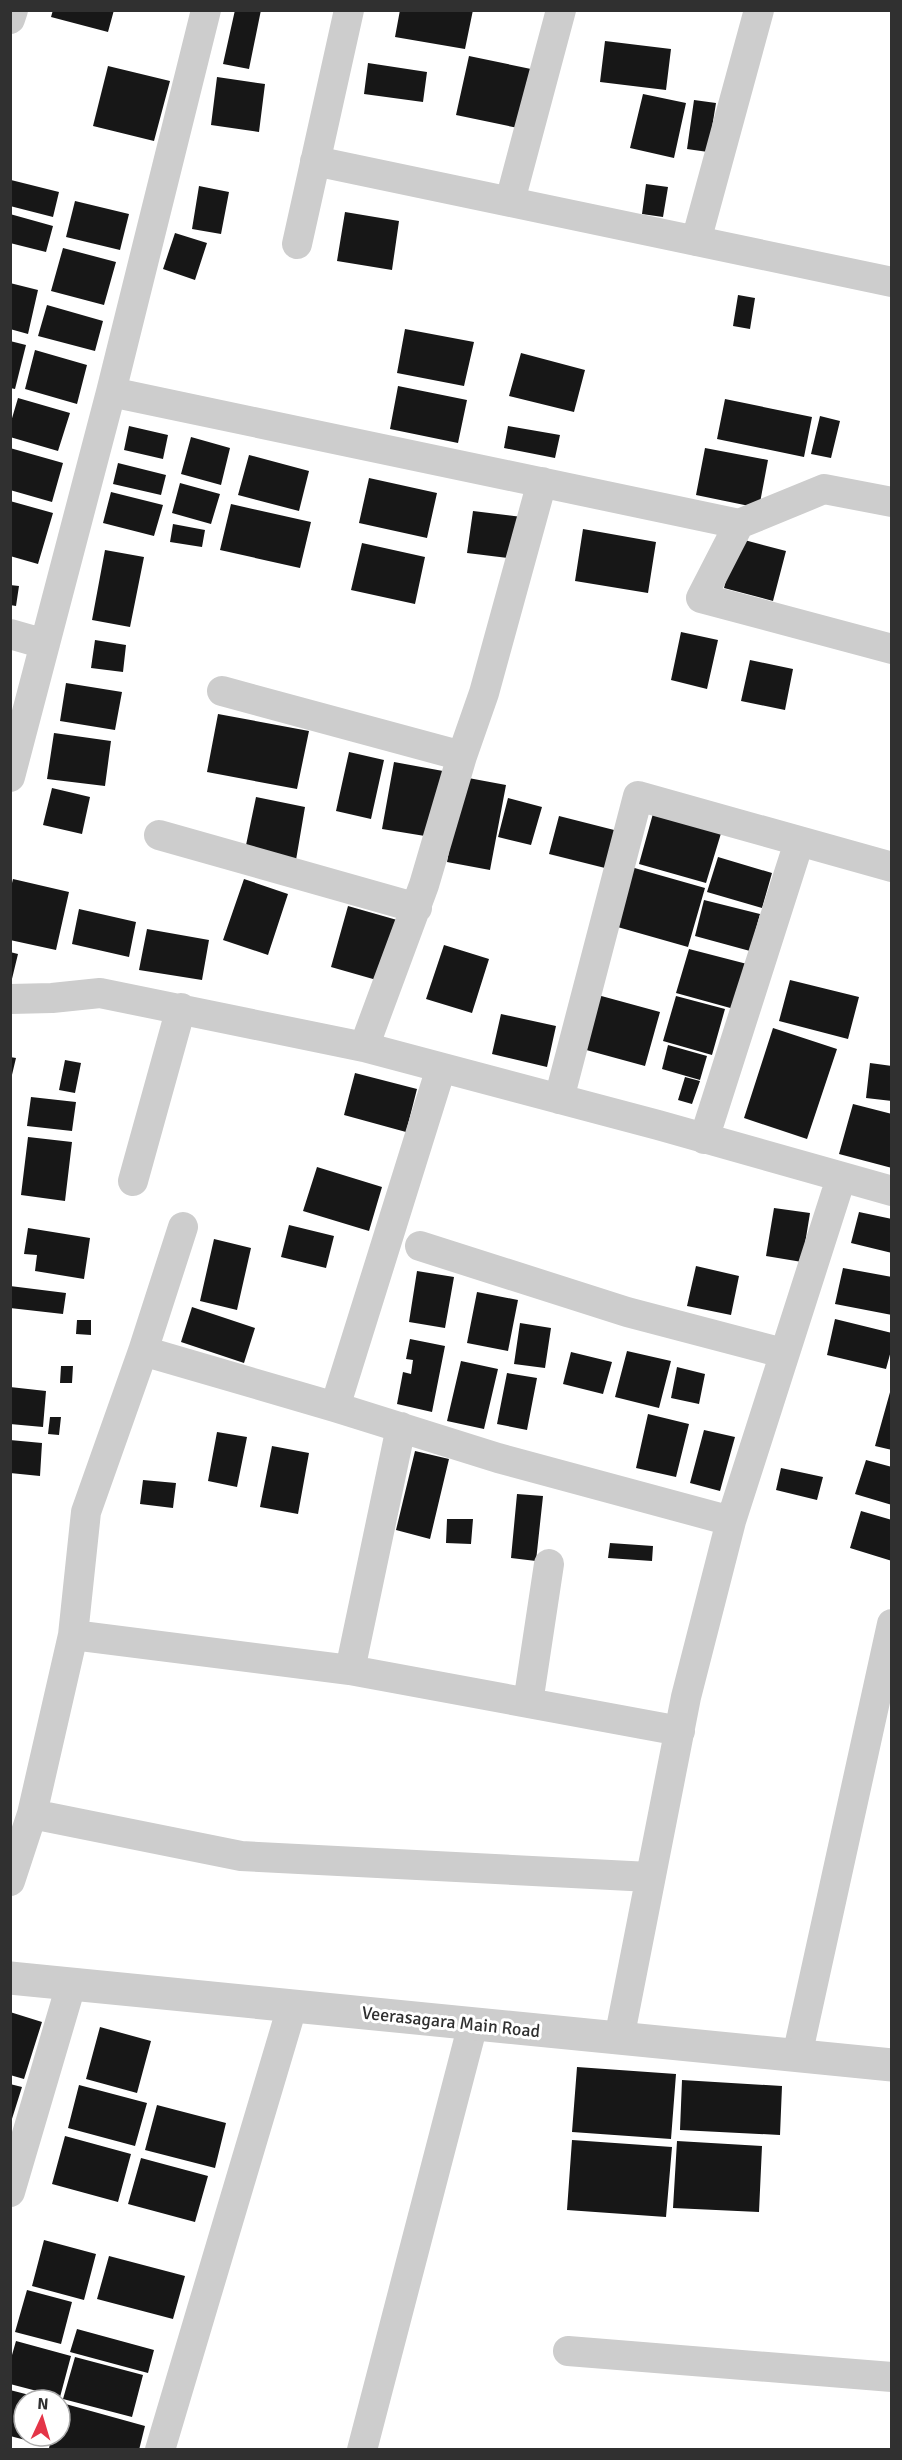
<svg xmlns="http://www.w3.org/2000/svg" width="902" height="2460" viewBox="0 0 902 2460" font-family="Signika,sans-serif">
<rect width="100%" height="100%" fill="#fff"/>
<path fill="#171717" d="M53 10H114L108 32 51 17Z
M235 10H261L249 69 223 64Z
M400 10H473L465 49 395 37Z
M605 41 671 49 666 90 600 82Z
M469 56 531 69 518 128 456 115Z
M368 63 427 72 423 102 364 94Z
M108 66 170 81 154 141 93 126Z
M217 77 265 84 259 132 211 125Z
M643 94 686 103 674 158 630 148Z
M694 100 716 103 708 152 687 149Z
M11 180 59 192 53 217 10 206Z
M646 184 668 187 663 217 642 214Z
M199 186 229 192 221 234 192 229Z
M75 201 129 214 120 250 66 237Z
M345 212 399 221 392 270 337 261Z
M10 214 53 226 46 252 10 243Z
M175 233 207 243 195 280 163 269Z
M63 248 116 262 104 305 51 291Z
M10 283 38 290 28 334 10 329Z
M738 295 755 298 750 329 733 326Z
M47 305 103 321 95 351 38 336Z
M405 329 474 342 464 386 397 373Z
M10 341 26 345 15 389 10 388Z
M35 350 87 365 77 404 25 389Z
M521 353 585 370 574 412 509 396Z
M398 386 467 400 458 443 390 429Z
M18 398 70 413 58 451 10 437V425Z
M725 399 812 417 804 457 717 439Z
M820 416 840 421 831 458 811 454Z
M129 426 168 435 163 459 124 450Z
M508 426 560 435 555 458 504 448Z
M191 437 230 448 221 485 181 474Z
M10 448 63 463 52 502 10 490Z
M705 448 768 460 759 508 696 495Z
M249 455 309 471 299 511 238 495Z
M118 463 166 475 161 495 113 484Z
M369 478 437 493 427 538 359 523Z
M180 483 220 494 211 524 172 513Z
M111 492 163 505 154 536 103 523Z
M10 501 53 513 38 564 10 556Z
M231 504 311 522 300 568 220 550Z
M473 511 522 517 517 559 467 553Z
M173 524 205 530 202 547 170 542Z
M583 529 656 542 648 593 575 581Z
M737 538 786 551 773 601 724 588Z
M362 543 425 557 415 604 351 590Z
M105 550 144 557 130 627 92 620Z
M10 585 19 586 16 606 10 605Z
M681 632 718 640 707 689 671 680Z
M95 640 126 645 123 672 91 668Z
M750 660 793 669 785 710 741 701Z
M66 683 122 692 115 730 60 721Z
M218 714 309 731 297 789 207 772Z
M54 733 111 741 105 786 47 779Z
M349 752 384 760 371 819 336 811Z
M394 762 443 771 431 837 382 829Z
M463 777 506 785 490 870 447 862Z
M52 788 90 797 82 834 43 825Z
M256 797 305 807 296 860 245 850Z
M508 798 542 807 531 845 498 837Z
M654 810 722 830 706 883 639 864Z
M559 816 622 832 613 870 549 854Z
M718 857 772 873 762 908 707 892Z
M631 867 705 888 688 947 614 926Z
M13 879 69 892 56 950 10 940V891Z
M244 879 288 894 268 955 223 940Z
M704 900 760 914 750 951 695 936Z
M348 906 397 920 380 981 331 967Z
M79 909 136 922 129 957 72 944Z
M147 929 209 940 202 980 139 970Z
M444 945 489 959 472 1013 426 999Z
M689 949 747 964 734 1009 676 993Z
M10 952 18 954 11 983H10Z
M790 980 859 997 848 1039 779 1021Z
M594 994 660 1012 645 1066 579 1048Z
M676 996 725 1009 712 1055 663 1041Z
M501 1014 556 1026 547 1067 492 1054Z
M773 1028 837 1049 807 1139 744 1118Z
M668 1045 707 1056 700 1080 662 1069Z
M10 1057 16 1058 11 1079H10Z
M65 1060 81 1063 75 1093 59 1090Z
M870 1063 892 1066V1101L866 1098Z
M355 1073 417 1089 406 1132 344 1115Z
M685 1077 700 1081 692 1104 678 1100Z
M31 1097 76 1102 72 1131 27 1126Z
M853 1104 892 1114V1168L839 1154Z
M28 1137 72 1142 65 1201 21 1195Z
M317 1167 382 1187 369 1231 303 1211Z
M774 1208 810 1213 802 1262 766 1256Z
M859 1212 892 1219V1253L851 1243Z
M289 1225 334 1236 326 1268 281 1257Z
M28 1228 90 1238 84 1279 35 1271 37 1255 24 1254Z
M214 1239 251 1248 237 1310 200 1301Z
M696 1266 739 1276 731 1315 687 1306Z
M843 1268 892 1277V1315L835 1304Z
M417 1271 454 1277 445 1328 409 1322Z
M10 1286 66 1293 63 1314 10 1308Z
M477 1292 518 1300 508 1351 467 1343Z
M192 1307 255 1328 244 1363 181 1342Z
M835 1319 892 1333V1347L886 1369 827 1355Z
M77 1320H91V1335L76 1334Z
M520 1323 551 1328 545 1368 514 1364Z
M410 1339 445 1346 432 1412 397 1404 403 1372 411 1374 413 1360 406 1359Z
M627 1351 671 1361 659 1408 615 1397Z
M571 1352 612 1362 603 1394 563 1384Z
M461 1361 498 1369 484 1429 447 1421Z
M61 1366H73L72 1383H60Z
M677 1367 705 1374 699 1404 671 1398Z
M507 1373 537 1378 527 1430 497 1424Z
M892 1385V1450L875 1446Z
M10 1387 46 1391 43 1427 10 1424Z
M648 1414 689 1424 676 1477 636 1468Z
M50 1417H61L59 1435 48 1434Z
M704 1430 735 1437 720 1491 690 1483Z
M217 1432 247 1437 237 1487 208 1481Z
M10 1440 42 1443 40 1476 10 1473Z
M272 1446 309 1453 298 1514 260 1507Z
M415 1451 449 1459 430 1539 396 1530Z
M866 1460 892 1467V1505L855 1494Z
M781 1468 823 1477 817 1500 776 1490Z
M143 1480 176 1483 173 1508 140 1504Z
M517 1494 543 1496 536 1561 511 1558Z
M861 1511 892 1520V1561L850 1548Z
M447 1519H473L471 1544 446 1543Z
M610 1543 653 1546 652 1561 608 1558Z
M10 2012 42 2022 24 2079 10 2075Z
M100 2027 151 2041 137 2093 86 2079Z
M577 2067 676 2074 671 2139 572 2132Z
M682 2080 782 2086 780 2135 680 2130Z
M10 2084 22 2087 11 2122H10Z
M79 2085 147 2103 135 2146 68 2128Z
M157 2105 226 2123 215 2168 145 2150Z
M65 2136 131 2154 118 2202 52 2184Z
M572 2140 672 2147 666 2217 567 2210Z
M677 2141 762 2146 759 2212 673 2208Z
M141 2158 208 2176 195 2222 128 2204Z
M44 2240 96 2254 84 2300 32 2286Z
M109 2256 185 2276 173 2319 97 2299Z
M27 2290 72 2302 61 2344 15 2332Z
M77 2329 154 2350 148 2373 70 2352Z
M16 2341 71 2356 60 2397 10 2384V2362Z
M75 2357 143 2375 132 2417 63 2399Z
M10 2390 45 2399 24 2400V2436H48L45 2445 10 2436Z
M62 2403 145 2426 139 2450 49 2448 52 2436H60Z"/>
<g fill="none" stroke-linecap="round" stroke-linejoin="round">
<path stroke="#cdcdcd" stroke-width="30" d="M10 19 13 10
M315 161 892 282
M510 201 561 10
M696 241 759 10
M297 244 349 10
M111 392 739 524 824 489 892 502
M739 524 701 598 892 649
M10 634 45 644
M222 691 462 756
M10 777 111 392 206 10
M159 835 417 908
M10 999 52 998 100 993 364 1047 658 1125 892 1191
M364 1047 424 885 462 756 484 693 542 482
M559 1099 638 796 892 867
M704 1139 799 842
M133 1181 181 1008
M420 1246 627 1312 783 1353
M143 1351 335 1407 498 1458 731 1521
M335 1407 441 1068
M73 1635 86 1512 143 1351 183 1227
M350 1670 401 1427
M528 1703 549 1564
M32 1814 73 1635 350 1670 680 1731
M10 1881 32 1814 241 1856 650 1877
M619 2039 686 1697 731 1521 841 1178
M797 2056 892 1624
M10 2192 71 1985
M568 2351 892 2377
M160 2450 292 2007
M362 2450 473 2024"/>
<path stroke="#cdcdcd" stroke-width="33" d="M10 1978 892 2065"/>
</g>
<g text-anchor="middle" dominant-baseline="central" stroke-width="6" stroke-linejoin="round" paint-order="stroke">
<g font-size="18" fill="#303030" stroke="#fff">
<text transform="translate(451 2022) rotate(6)">Veerasagara Main Road</text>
</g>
</g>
<rect width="902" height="2460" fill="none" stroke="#303030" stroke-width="24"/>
<g transform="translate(42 2418) rotate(4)"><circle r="28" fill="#ffffff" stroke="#acacac" stroke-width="1.5"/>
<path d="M0-4.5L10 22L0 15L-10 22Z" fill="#e43548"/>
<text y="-9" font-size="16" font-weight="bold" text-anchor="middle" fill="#303030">N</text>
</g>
</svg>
